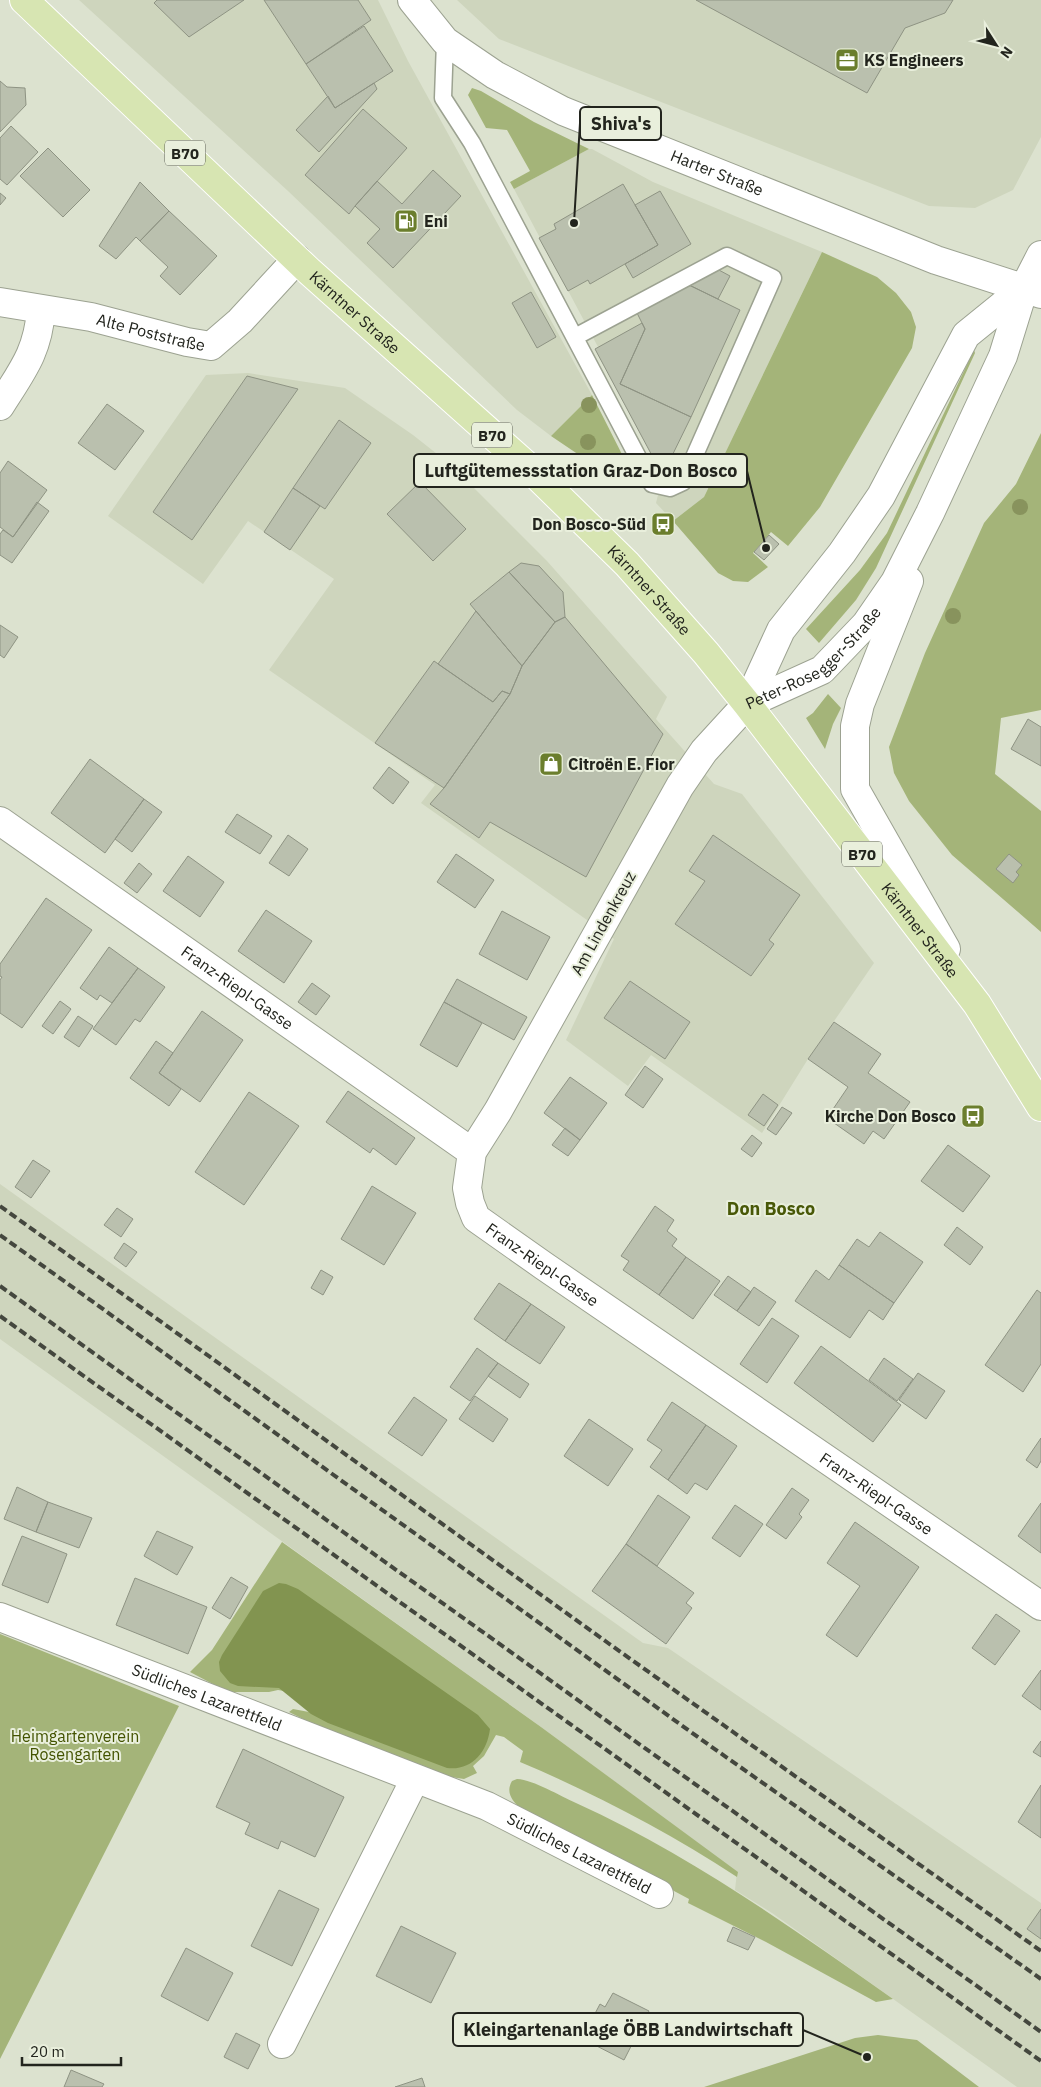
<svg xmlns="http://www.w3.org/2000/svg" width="1041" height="2087" viewBox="0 0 1041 2087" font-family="'IBM Plex Sans',sans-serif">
<rect width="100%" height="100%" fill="#dce2cf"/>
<path fill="#ced5bd" d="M79 0H378L408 61 592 395 551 436 517 410 288 191Z
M457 0H1041V137L1013 190 975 208 929 206 499 39Z
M589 149H592L653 182 822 252 704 497 673 521 656 503 664 471 514 189Z
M248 373 345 388 413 435 451 465 547 561 667 697 656 719 714 784 742 794 874 963 808 1059 762 1133 651 1055 628 1086 566 1040 614 939 421 803 435 785 269 670 334 579 248 521 203 584 108 516 206 375Z
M0 1184 643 1643 668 1648 1041 1903V2087H1017L772 1913 735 1890 737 1872 541 1727 0 1339Z"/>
<path fill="#a4b479" d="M472 88 481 91 534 122 589 149 514 189 510 182 530 171 507 130 486 128 468 95Z
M822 252 877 277 896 293 911 312 916 327 912 348 820 507 788 546 771 532 753 553 768 567 748 582 733 581 718 573 673 521 704 497Z
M974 350 975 353 876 568 856 600 819 643 806 629 860 570 887 533Z
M592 395 636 482 635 487 628 488 551 436Z
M1041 433V710L1001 718 995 774 1041 811V932L952 855 909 801 894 773 889 747 925 653 984 523 1016 484Z
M828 694 841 708 833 724 825 749 806 718 813 713Z
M282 1542 541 1727 738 1872 737 1877C668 1832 596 1794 520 1762L523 1751 504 1737 496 1735 484 1756 473 1766 477 1773 464 1779 445 1776 335 1735 289 1712 293 1709 325 1715 308 1695 278 1690 269 1692H228L190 1672 212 1650Z
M0 1634 179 1706 0 2059Z
M517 1779C534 1780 560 1796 576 1803 690 1855 791 1927 893 1999L876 2002 766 1942 688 1903 689 1899 521 1809C513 1801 505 1793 512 1781Z
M878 2035 917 2040 979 2087H704L855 2038Z"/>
<path fill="#829450" d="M279 1583 286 1584 298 1589 478 1715 490 1729C487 1753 471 1771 447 1768L328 1723 311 1714 279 1688 238 1686 230 1683 220 1671 219 1662 222 1655 263 1591Z"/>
<path fill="#bac0ae" stroke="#8e9383" d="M157 0H244L189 37 154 3Z
M264 0H358L371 20 306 64Z
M696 0H953L945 13 905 28 867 93Z
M364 26 393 71 335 108 306 64Z
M0 81 7 87 25 88 26 105 0 132Z
M374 83 377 89 319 152 296 130 328 96 335 108Z
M363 109 407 148 355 206 349 214 305 175Z
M11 126 38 152 7 185 0 179V138Z
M48 148 90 190 63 217 20 176Z
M433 170 461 196 393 268 367 243 380 229 355 206 377 181 402 204Z
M140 182 169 211 140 241 136 237 116 259 99 246Z
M623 184 658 245 590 284 588 280 568 291 539 238 556 229 554 224Z
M660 191 691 244 633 278 625 264 658 245 635 205Z
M0 193 6 198 0 205Z
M169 211 217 256 180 295 160 276 168 267 140 241Z
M717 269 730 276 718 299 687 284Z
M687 284 740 310 691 417 620 384 645 329 636 311Z
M531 292 556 337 537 348 512 303Z
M642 323 645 329 620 384 691 417 667 466 656 463 595 349Z
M247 376 298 389 192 540 153 512Z
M107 404 144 431 115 470 78 443Z
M339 420 371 443 325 509 293 488Z
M8 461 47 490 13 537 0 527V473Z
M420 482 466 529 433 561 387 514Z
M293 488 320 506 290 550 264 532Z
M37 502 49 511 12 563 0 555V534L3 530 13 537Z
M769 535 779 544 764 560 754 552Z
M521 563 539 566 563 592 565 617 555 622 509 572Z
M509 572 555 622 522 666 470 604Z
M476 611 522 666 510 694 502 691 493 702 438 664Z
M565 617 663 734 586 877 490 822 479 838 430 804 444 788 510 694 522 666 555 622Z
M0 625 18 637 4 658 0 655Z
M434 661 493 702 502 691 510 694 444 788 375 743Z
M1028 719 1041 727V766L1011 749Z
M90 759 144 799 105 853 51 813Z
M389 767 409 782 393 804 373 788Z
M144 799 162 812 132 852 115 839Z
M237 814 272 836 260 854 225 832Z
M288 835 308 849 289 876 269 863Z
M713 835 800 895 769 940 774 944 751 976 675 924 705 881 689 871Z
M456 854 494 880 475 908 437 882Z
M1009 854 1022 865 1016 872 1019 875 1013 883 996 869Z
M188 856 224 882 200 917 163 891Z
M139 863 152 874 137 893 124 883Z
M46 898 92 930 22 1028 0 1013V980L2 977 0 976V964Z
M266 910 312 941 284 983 238 951Z
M502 911 550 937 527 980 479 954Z
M109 947 138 968 112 1003 100 995 97 1000 80 988Z
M138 968 165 987 140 1022 135 1019 116 1045 93 1029Z
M457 979 527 1017 514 1040 444 1002Z
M630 981 690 1022 665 1059 604 1018Z
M312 983 330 996 316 1015 298 1002Z
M60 1001 71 1009 53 1034 42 1026Z
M444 1002 482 1023 457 1067 420 1045Z
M202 1011 243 1040 200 1102 159 1073Z
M78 1016 93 1026 79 1047 64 1037Z
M834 1022 881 1054 868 1073 910 1102 884 1139 873 1131 864 1144 827 1118 848 1087 808 1059Z
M156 1041 173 1053 159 1073 181 1089 169 1106 130 1078Z
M645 1066 663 1079 643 1108 625 1095Z
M570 1077 607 1103 580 1140 544 1113Z
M348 1091 415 1138 396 1165 373 1148 370 1153 326 1122Z
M249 1092 299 1126 244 1205 195 1172Z
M763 1094 778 1105 764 1126 748 1115Z
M782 1107 792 1113 776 1135 767 1129Z
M565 1128 580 1140 568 1156 552 1145Z
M752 1135 762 1143 752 1157 741 1149Z
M948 1145 990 1176 963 1212 921 1181Z
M33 1160 50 1171 31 1198 15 1187Z
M372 1186 416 1213 384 1265 341 1239Z
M655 1206 674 1220 667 1231 677 1239 672 1246 686 1257 659 1295 623 1270 629 1261 621 1256Z
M117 1208 133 1219 121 1237 104 1225Z
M957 1227 983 1247 970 1265 944 1245Z
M880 1232 923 1262 894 1303 839 1265 857 1239 869 1247Z
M124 1243 137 1252 126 1267 114 1258Z
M686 1257 720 1281 693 1319 659 1295Z
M839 1265 894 1303 883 1320 869 1310 850 1338 795 1301 816 1270 829 1280Z
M321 1270 333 1277 323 1295 311 1288Z
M728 1276 751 1292 737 1311 714 1295Z
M499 1283 531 1304 505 1341 474 1319Z
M754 1287 776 1302 759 1326 737 1311Z
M1037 1290 1041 1293V1364L1023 1392 985 1365Z
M531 1304 565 1327 540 1364 505 1341Z
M772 1318 799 1336 767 1383 740 1364Z
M821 1346 901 1405 873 1442 794 1383Z
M477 1348 498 1363 470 1401 450 1387Z
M884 1358 913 1379 897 1401 869 1380Z
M498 1363 529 1384 520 1398 488 1376Z
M918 1373 945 1391 926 1419 899 1400Z
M475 1396 508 1419 493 1442 459 1419Z
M414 1397 447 1420 422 1456 388 1433Z
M672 1402 706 1425 668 1480 650 1467 662 1450 647 1440Z
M589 1419 633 1449 608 1486 564 1456Z
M706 1425 737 1446 707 1490 695 1483 687 1494 668 1480Z
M1041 1438V1461L1037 1468 1026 1460Z
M17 1487 48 1502 36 1532 4 1519Z
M792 1488 809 1500 799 1514 802 1517 786 1539 766 1525Z
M658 1495 690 1517 657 1566 626 1544Z
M48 1502 92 1518 79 1548 36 1532Z
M1041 1503V1553L1018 1536Z
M735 1505 763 1524 740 1557 712 1538Z
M855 1522 919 1567 857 1657 826 1635 860 1586 827 1563Z
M157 1531 193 1547 177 1575 144 1556Z
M22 1536 67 1554 48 1603 2 1585Z
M626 1544 694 1593 686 1603 692 1608 666 1644 592 1591Z
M231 1577 248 1587 230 1619 212 1608Z
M135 1578 207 1607 188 1654 116 1625Z
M996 1614 1020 1631 995 1665 972 1648Z
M1041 1670V1710L1022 1696Z
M1041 1741V1757L1033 1752Z
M243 1749 344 1797 315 1857 281 1841 278 1849 245 1834 250 1823 216 1807Z
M1041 1785V1838L1018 1822Z
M279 1890 319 1909 292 1966 251 1946Z
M1041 1909V1939L1027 1929Z
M401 1926 456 1953 431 2003 376 1976Z
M733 1927 755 1937 748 1950 727 1941Z
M186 1948 233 1973 208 2021 161 1996Z
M613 1993 649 2011 624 2060 589 2042 596 2029 589 2025 600 2004 605 2007Z
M236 2033 260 2045 248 2069 224 2057Z
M71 2070 104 2084 102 2087H64Z
M422 2078 425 2087H395Z"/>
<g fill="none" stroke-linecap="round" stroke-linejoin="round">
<g stroke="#9ca291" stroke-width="19">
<path id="lane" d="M445 41 443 98 472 143 652 484 670 488 683 482 773 278 727 256 575 337"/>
</g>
<g stroke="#9ca291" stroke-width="30">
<g id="street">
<path id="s1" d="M0 302 91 317 187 342 211 346 240 321 297 259"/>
<path d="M0 406C22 371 38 352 41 310"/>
<path id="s2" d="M747 704 704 751 680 786 498 1111 472 1152 467 1188 470 1203 476 1218 544 1266 1041 1606"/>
<path id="s3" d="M0 821 472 1152"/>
<path id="s4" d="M0 1617 487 1806 659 1894"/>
<path d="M282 2044 415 1779"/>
</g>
</g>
<g stroke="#9ca291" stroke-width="30">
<g id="secondary">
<path id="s5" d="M412 0 445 41 495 75 563 111 936 260 1041 294"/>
<path d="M909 581 860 704 855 726V789L946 949"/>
<path id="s6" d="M747 704 822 670 866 624 895 582 930 513 1003 356 1024 288 1041 255"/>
<path d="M747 704 781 630 842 553 881 496 966 335 1024 288"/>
</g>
</g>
<g stroke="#fff" stroke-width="30">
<g id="primary">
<path id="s7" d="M24 0 309 271 526 465 627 564 706 653 747 704 977 1004 1041 1107"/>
</g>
</g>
<use href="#lane" stroke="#fff" stroke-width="16"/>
<use href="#street" stroke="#fff" stroke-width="28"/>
<use href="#secondary" stroke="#fff" stroke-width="28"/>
<use href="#primary" stroke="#d7e5b2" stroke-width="28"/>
<path stroke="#44473e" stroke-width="4" stroke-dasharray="8 4" stroke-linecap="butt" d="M0 1206 608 1643 1041 1951
M0 1235 709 1745 1041 1979
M0 1286 1041 2032
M0 1316 1041 2061"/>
</g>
<g fill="#88935d">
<circle cx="589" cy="405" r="8"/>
<circle cx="588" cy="442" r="8"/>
<circle cx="1020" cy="507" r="8"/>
<circle cx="953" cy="616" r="8"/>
</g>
<defs>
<g id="office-square" transform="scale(1.25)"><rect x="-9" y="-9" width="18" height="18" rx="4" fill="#6b7e2d" stroke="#e9efdc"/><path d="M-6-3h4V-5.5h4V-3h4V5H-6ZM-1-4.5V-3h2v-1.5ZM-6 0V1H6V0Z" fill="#fff"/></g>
<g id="fuel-square" transform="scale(1.25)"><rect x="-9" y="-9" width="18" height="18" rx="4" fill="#6b7e2d" stroke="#e9efdc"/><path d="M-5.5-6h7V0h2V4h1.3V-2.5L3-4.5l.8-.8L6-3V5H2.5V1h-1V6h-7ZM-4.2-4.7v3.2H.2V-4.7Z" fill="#fff"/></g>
<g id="bus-square" transform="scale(1.25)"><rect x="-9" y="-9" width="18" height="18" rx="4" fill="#6b7e2d" stroke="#e9efdc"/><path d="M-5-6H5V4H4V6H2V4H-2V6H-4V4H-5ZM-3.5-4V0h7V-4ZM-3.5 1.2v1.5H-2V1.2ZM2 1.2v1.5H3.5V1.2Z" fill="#fff"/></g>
<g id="shop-square" transform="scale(1.25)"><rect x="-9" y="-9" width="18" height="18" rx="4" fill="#6b7e2d" stroke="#e9efdc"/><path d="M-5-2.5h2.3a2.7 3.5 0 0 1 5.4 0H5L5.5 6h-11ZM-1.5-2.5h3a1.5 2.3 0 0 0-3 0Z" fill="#fff"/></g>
</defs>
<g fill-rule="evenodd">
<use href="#office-square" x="847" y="60"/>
<use href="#fuel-square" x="406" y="221"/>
<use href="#bus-square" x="663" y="524"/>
<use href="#shop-square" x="551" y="764"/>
<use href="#bus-square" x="973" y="1116"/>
</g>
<g text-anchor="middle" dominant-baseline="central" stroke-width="4" stroke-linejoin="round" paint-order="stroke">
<g fill="#e9efdc" stroke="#5e6156" stroke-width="1">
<rect x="165" y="140.5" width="40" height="25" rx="4"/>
<rect x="472" y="422.5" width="40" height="25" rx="4"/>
<rect x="842" y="841.5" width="40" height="25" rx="4"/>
</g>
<g font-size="15" font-weight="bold" fill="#22241d">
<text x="185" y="153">B70</text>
<text x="492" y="435">B70</text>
<text x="862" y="854">B70</text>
</g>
<g font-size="16" font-weight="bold" fill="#22241d" stroke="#e9efdc" text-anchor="start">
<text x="864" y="60">KS Engineers</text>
<text x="424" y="221">Eni</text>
<text x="646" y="524" text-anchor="end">Don Bosco-Süd</text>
<text x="568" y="764">Citroën E. Fior</text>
<text x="956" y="1116" text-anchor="end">Kirche Don Bosco</text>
</g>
<g font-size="16" fill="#22241d" stroke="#e9efdc">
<text stroke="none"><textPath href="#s5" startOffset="356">Harter Straße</textPath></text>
<text stroke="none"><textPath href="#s7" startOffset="455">Kärntner Straße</textPath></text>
<text stroke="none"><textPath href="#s1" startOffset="154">Alte Poststraße</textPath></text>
<text stroke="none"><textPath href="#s7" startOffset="860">Kärntner Straße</textPath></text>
<text stroke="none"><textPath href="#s6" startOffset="82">Peter-Rosegger-Straße</textPath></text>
<text transform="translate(603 923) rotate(-61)">Am Lindenkreuz</text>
<text stroke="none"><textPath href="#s7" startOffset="1295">Kärntner Straße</textPath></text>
<text stroke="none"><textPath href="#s3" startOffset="290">Franz-Riepl-Gasse</textPath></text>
<text stroke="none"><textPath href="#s2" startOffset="676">Franz-Riepl-Gasse</textPath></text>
<text stroke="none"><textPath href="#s2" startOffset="1081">Franz-Riepl-Gasse</textPath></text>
<text stroke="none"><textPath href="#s4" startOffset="222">Südliches Lazarettfeld</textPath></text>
<text stroke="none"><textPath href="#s4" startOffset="626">Südliches Lazarettfeld</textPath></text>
</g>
<g font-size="16" fill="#435300" stroke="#e9efdc">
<text x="75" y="1736">Heimgartenverein<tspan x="75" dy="18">Rosengarten</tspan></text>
</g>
<g font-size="18" font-weight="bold" fill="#485807" stroke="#e9efdc">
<text x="771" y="1208">Don Bosco</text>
</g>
</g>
<path fill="none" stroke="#22241d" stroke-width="2" d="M574 223L580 123M766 548L747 471M867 2057L803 2030"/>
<g fill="#22241d" stroke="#e9efdc" stroke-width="2">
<circle cx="574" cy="223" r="5"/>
<circle cx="766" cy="548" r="5"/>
<circle cx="867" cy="2057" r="5"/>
</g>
<g fill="#e9efdc" stroke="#22241d" stroke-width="2">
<rect x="580" y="107" width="81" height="33" rx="5"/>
<rect x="414" y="454" width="333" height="33" rx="5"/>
<rect x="453" y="2013" width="350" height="33" rx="5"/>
</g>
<g font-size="18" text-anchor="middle" font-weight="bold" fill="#22241d">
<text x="621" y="130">Shiva's</text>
<text x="581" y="477">Luftgütemessstation Graz-Don Bosco</text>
<text x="628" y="2036">Kleingartenanlage ÖBB Landwirtschaft</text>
</g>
<g transform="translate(996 45) rotate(126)" stroke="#e9efdc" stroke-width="4" paint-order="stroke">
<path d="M0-4L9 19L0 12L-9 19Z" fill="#22241d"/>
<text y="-8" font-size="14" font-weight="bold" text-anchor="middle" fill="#22241d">N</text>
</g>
<path d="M22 2057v8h99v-8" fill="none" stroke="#22241d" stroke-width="2.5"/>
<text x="30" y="2057" font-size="15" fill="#22241d" stroke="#e9efdc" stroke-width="4" paint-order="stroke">20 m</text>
</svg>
